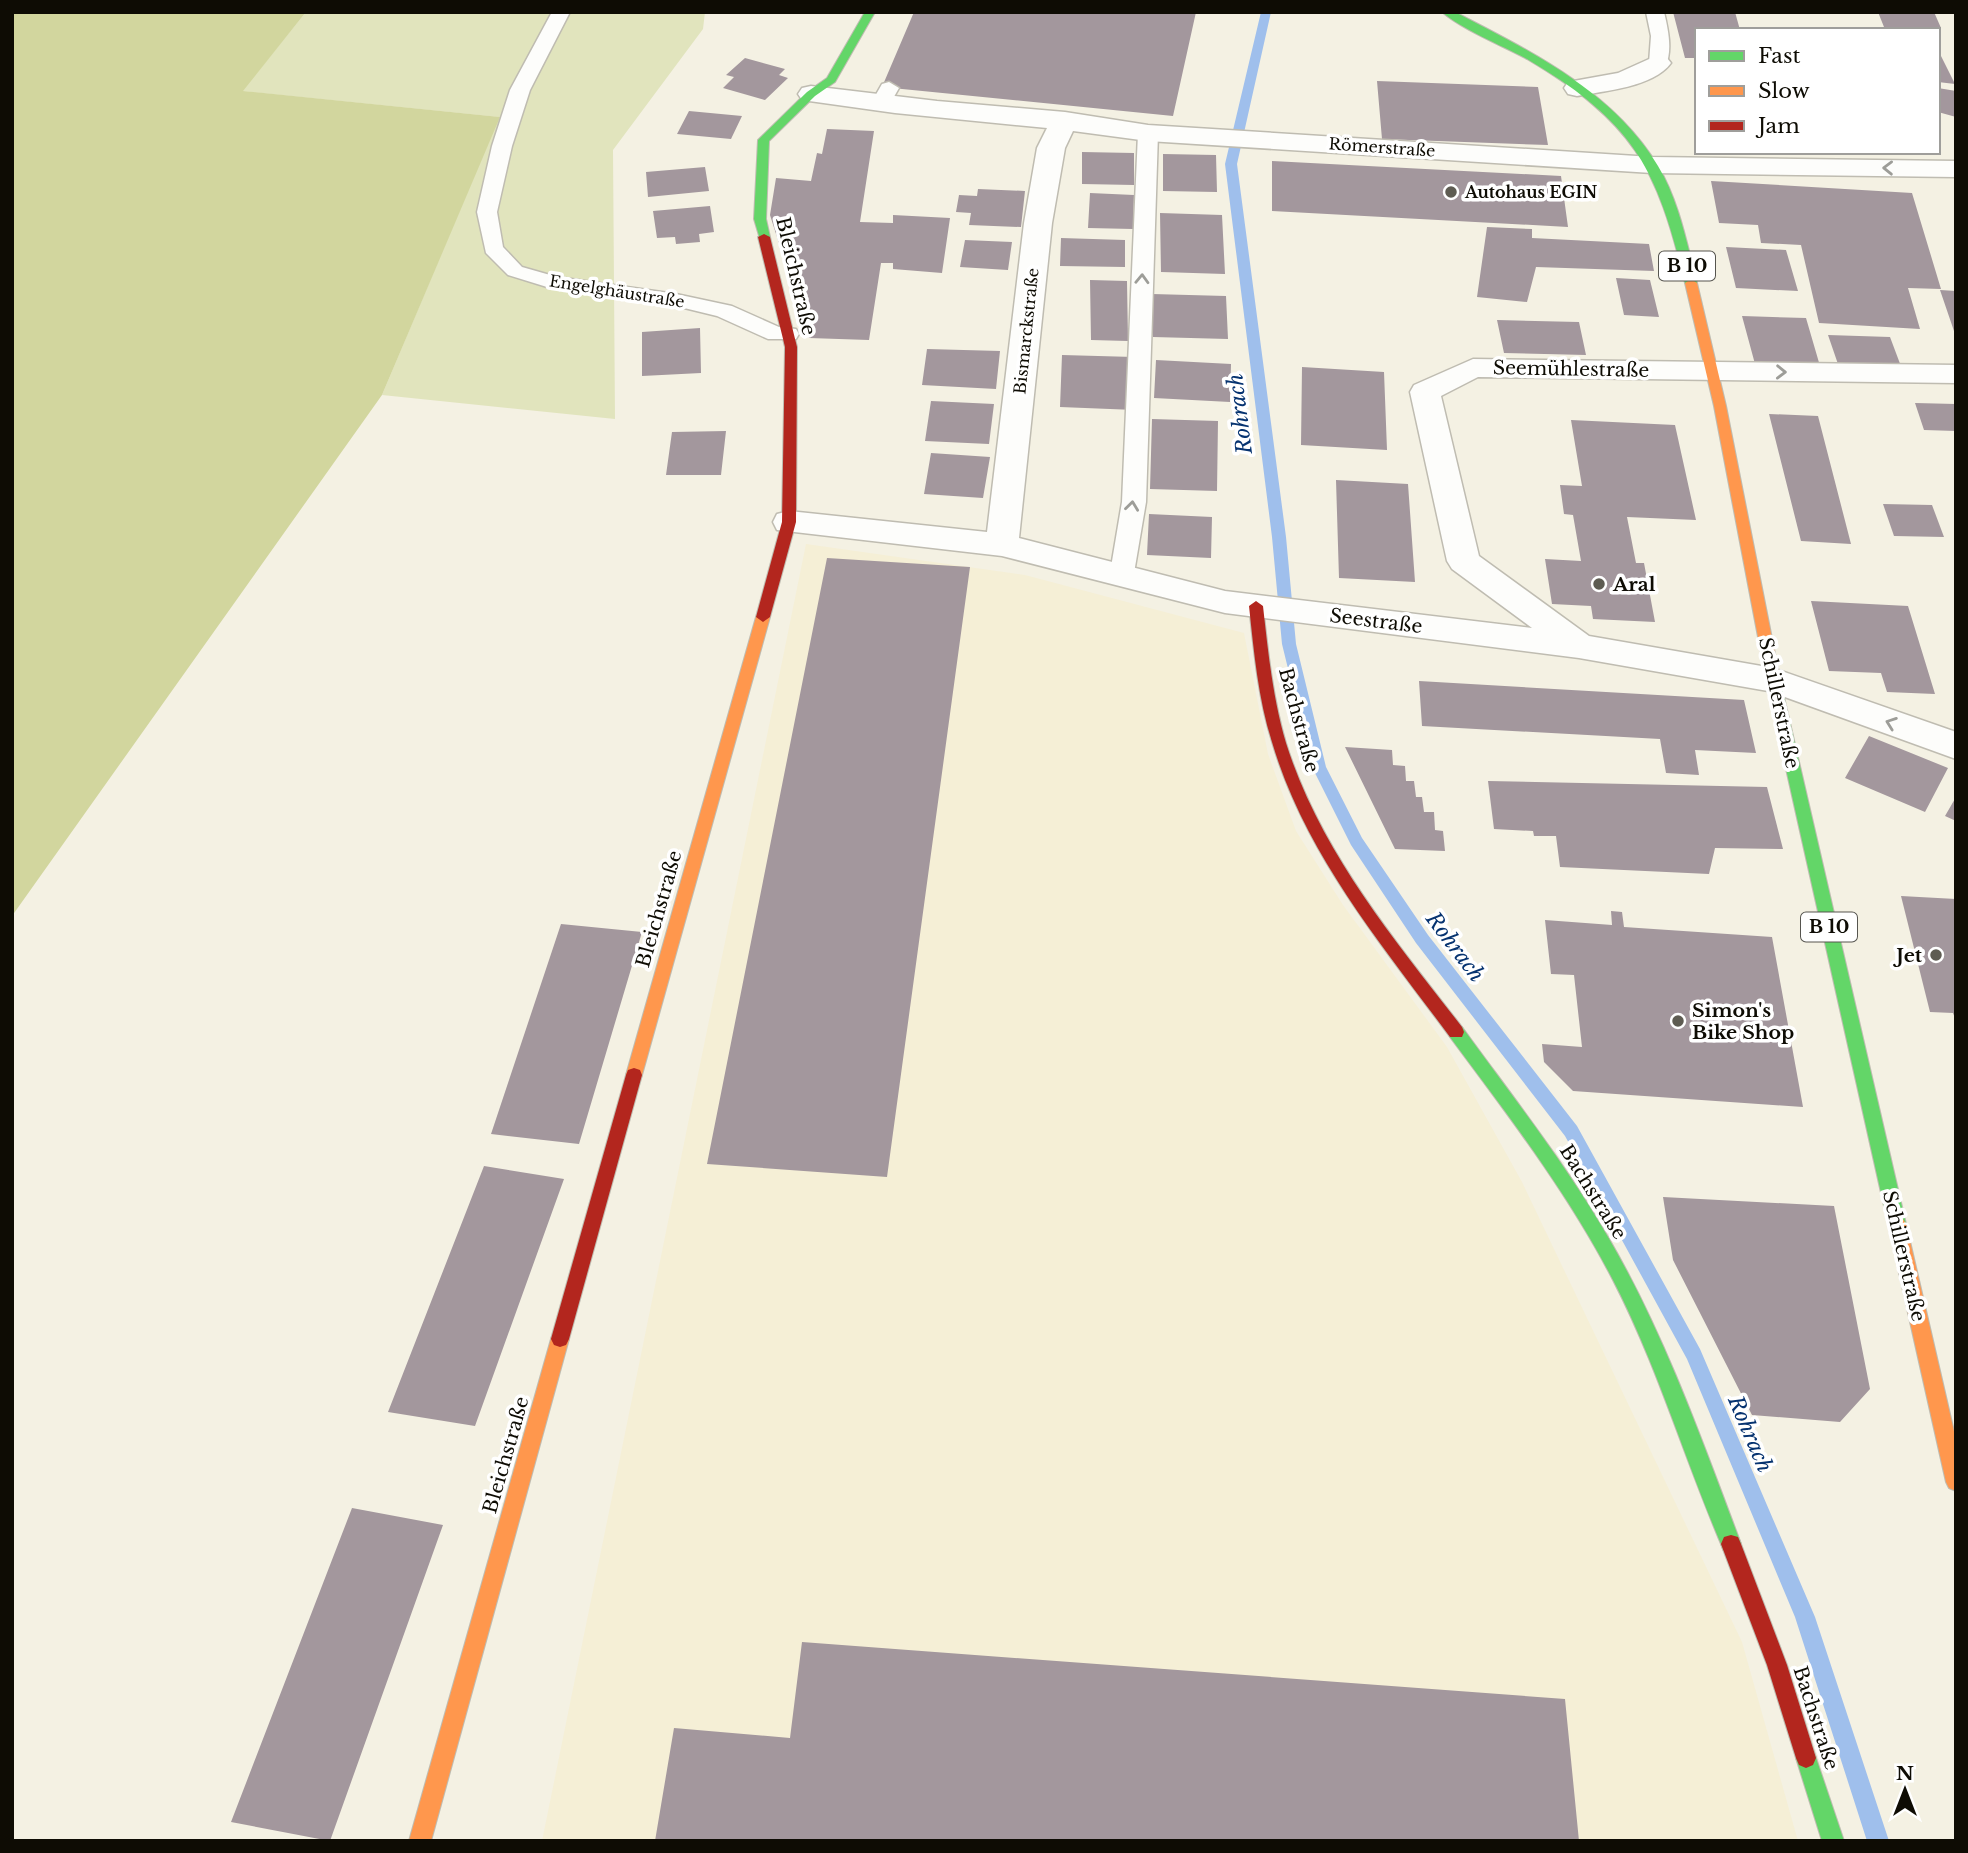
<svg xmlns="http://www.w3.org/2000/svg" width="1968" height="1853" viewBox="0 0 1968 1853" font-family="'Libre Baskerville',serif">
<rect width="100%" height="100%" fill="#f4f1e3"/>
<path fill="#f5efd6" d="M806 544 1025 575 1244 633 1268 754 1296 831 1343 905 1447 1047 1522 1182 1742 1642 1798 1841H542Z"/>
<path fill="#e1e4bd" d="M306 12H705L703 29 613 150 615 419 382 395 499 117 242 91Z"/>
<path fill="#d2d69e" d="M12 12H306L243 91 500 117 382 395 12 916Z"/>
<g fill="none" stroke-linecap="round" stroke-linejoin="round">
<path fill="#9fbfec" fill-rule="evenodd" d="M1261 12H1271L1237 164 1286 537 1296 644 1326 767 1362 838 1428 935 1577 1126 1700 1349 1815 1617 1889 1841H1867L1795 1617 1687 1359 1565 1136 1416 943 1351 845 1312 767 1282 644 1272 537 1225 164Z"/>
</g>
<path fill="#a3979d" d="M914 12H1196L1173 116 882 87Z
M1673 12H1735L1740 30H1697V58H1685Z
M1878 12H1934L1941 28 1884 27Z
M1938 50 1955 84 1938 82Z
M745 58 785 69 779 75 788 78 765 100 723 88 734 77 726 75Z
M1377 81 1538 87 1548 145 1382 139Z
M1938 88 1956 91V117L1938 112Z
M689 111 742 116 731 139 677 134Z
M827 129 874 131 860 222 893 223V215L950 218 942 273 893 269V263H881L869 340 809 338 770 215 776 178 811 181 817 153 822 154Z
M1082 152 1134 153V185L1082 184Z
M1163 154 1216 155 1217 192 1163 191Z
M1272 161 1561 176 1568 227 1272 211Z
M705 167 709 191 648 197 646 172Z
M1711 181 1912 193 1941 289 1908 288 1920 329 1819 323 1801 245 1761 243 1758 225 1719 223Z
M978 189 1025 191 1021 227 969 225 971 213 956 212 959 195 977 196Z
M1090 193 1134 195 1133 229 1088 228Z
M710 206 714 232 699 234 700 242 676 244 675 237 657 238 653 211Z
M1160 213 1222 215 1225 274 1161 272Z
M1487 227 1532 229V238L1649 244 1654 271 1536 267 1527 302 1477 297Z
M1061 238 1125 240V267L1060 266Z
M965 240 1012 242 1008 270 960 267Z
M1726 247 1786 250 1798 291 1736 288Z
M1616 278 1650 280 1659 317 1624 315Z
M1090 280 1127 281 1128 341 1091 340Z
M1940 290 1956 291V334H1955Z
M1152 294 1226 296 1228 339 1153 337Z
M1742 316 1806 318 1820 366 1755 364Z
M1497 320 1579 322 1586 355 1504 353Z
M700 328 701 373 642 376V332Z
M1828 335 1890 337 1902 369 1839 367Z
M927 349 1000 351 996 389 922 385Z
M1062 355 1134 357 1135 410 1060 407Z
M1156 360 1231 364 1230 402 1154 398Z
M1302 367 1384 372 1387 450 1301 445Z
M931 401 994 404 989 444 925 441Z
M1915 403 1956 404V431L1924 430Z
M1769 414 1818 416 1851 544 1801 541Z
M1152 419 1218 421 1217 491 1150 489Z
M1571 420 1675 425 1696 520 1627 517 1636 563H1644L1655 622 1593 619 1591 606 1552 604 1545 559 1581 561 1573 515 1564 514 1560 485 1582 486Z
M726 431 721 475H666L672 432Z
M931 453 990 457 983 498 924 494Z
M1336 480 1408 484 1415 582 1339 578Z
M1883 504 1932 505 1944 537 1894 536Z
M1149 514 1212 517 1211 558 1147 555Z
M827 558 970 567 887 1177 707 1164Z
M1811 601 1908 606 1935 694 1887 692 1881 673 1829 671Z
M1419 681 1744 700 1756 753 1695 750 1699 775 1666 773 1660 739 1422 726Z
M1869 736 1948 768 1925 812 1845 778Z
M1345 747 1392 750 1393 765 1405 766 1406 781H1414L1416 797H1422L1424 812H1434L1435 830 1443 831 1445 851 1395 849Z
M1488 781 1767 787 1783 849 1715 848 1709 874 1560 867 1556 836H1534L1533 831 1494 829Z
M1956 797V821L1945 816Z
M1901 896 1956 899V1021L1953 1013 1930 1012Z
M1611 911 1622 912 1624 927 1772 937 1803 1107 1573 1091 1544 1062 1542 1044 1582 1047 1574 975 1551 974 1545 920 1612 925Z
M561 924 642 932 579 1144 491 1134Z
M484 1166 564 1179 475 1426 388 1412Z
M1663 1197 1834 1206 1870 1389 1840 1422 1752 1415 1673 1260Z
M352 1508 443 1525 330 1841 231 1822Z
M802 1642 1565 1699 1579 1841H655L674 1728 790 1738Z"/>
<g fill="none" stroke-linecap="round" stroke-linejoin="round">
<g stroke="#bfbcb1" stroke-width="3">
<path id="lane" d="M552 12H570L530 90 512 146 497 212 503 247 522 267 557 277 676 294 732 306 779 327 796 329 799 334 796 339H768L717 316 676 306 547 287 508 275 486 253 477 212 492 146 510 90Z
M1646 12H1664C1668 29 1673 51 1665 67L1658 69 1649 63 1651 36Z
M889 82 899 88 887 109H873L870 105 882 84Z
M1148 127 1158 133 1146 502 1134 573 1131 579 1122 581 1113 579 1110 573 1122 502 1138 133Z"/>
</g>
<g stroke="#bfbcb1" stroke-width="3">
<path id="street" d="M1658 55 1667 58 1671 63C1654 87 1604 91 1577 96L1568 94 1564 88 1568 82 1618 73Z
M811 86 937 101 1065 112 1148 125 1652 157 1956 161V177L1652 173 1148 141 1073 131 1065 148 1052 223 1019 538 1225 591 1532 628 1452 569 1447 561 1410 392 1414 385 1473 359 1956 365V383L1478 377 1441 396 1479 556 1589 636 1773 668 1956 732V759L1768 691 1579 658 1225 613 1002 556 777 530 773 522 777 514 789 511 987 532 1024 223 1037 148 1047 128 895 113 802 100 798 94 802 88Z"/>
</g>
<g stroke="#bfbcb1" stroke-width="2">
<path id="fast" d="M865 12H875L835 82 815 96 769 141 766 219 770 237 768 239H760L754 219 758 140 807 92 827 78Z
M1442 12H1455C1530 51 1613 91 1658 166 1679 201 1687 244 1697 283L1695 286 1691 287 1685 283C1657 166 1633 122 1527 59 1501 45 1463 30 1442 12Z
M1774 679 1781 684 1906 1224 1903 1229 1897 1232 1891 1229 1888 1224 1767 684Z
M1456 1025 1462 1027C1512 1096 1565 1163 1608 1237 1664 1333 1702 1440 1741 1544L1738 1551 1731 1553 1724 1551C1685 1461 1658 1367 1613 1280 1568 1193 1508 1115 1450 1037L1448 1032 1450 1027Z
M1806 1748 1813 1751 1816 1758 1844 1841H1822L1796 1758 1799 1751Z"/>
</g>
<g stroke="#bfbcb1" stroke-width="2">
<path id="slow" d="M1691 279 1697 283 1726 406 1781 684 1774 689 1767 684 1714 406 1685 283Z
M763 612 770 617 642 1075 640 1080 634 1082 628 1080 626 1075 756 617Z
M1897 1216 1903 1219 1906 1224 1956 1440V1491L1949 1488 1946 1482 1888 1224 1891 1219Z
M560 1331 566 1333 569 1339 431 1841H409L551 1339 554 1333Z"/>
</g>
<g stroke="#bfbcb1" stroke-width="2">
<path id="jam" d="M764 234 770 237 797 347 796 522 770 617 763 622 756 617 782 522 785 347 758 237Z
M1256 601 1263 606C1268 652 1273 699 1286 743 1320 851 1394 939 1462 1027L1464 1032 1462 1037H1450C1382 945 1305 854 1272 742 1258 698 1254 652 1249 606Z
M634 1068 640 1070 642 1075 569 1339 566 1345 560 1347 554 1345 551 1339 626 1075 628 1070Z
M1731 1535 1738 1537 1741 1544 1787 1665 1816 1758 1813 1765 1806 1768 1799 1765 1796 1758 1767 1665 1721 1544 1724 1537Z"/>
</g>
<use href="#lane" fill="#fdfdfb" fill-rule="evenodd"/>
<use href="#street" fill="#fdfdfb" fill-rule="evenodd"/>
<use href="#fast" fill="#63d668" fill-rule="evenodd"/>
<use href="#slow" fill="#ff974d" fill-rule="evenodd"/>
<use href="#jam" fill="#b3261e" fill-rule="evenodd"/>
</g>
<defs><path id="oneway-chevron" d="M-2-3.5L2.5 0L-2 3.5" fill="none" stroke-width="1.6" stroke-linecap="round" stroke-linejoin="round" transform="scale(1.75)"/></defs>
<g stroke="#9d9d98">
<use href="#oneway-chevron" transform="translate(1888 168) rotate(-179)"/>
<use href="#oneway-chevron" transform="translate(1142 279) rotate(-88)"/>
<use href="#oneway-chevron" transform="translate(1781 372) rotate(1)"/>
<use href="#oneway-chevron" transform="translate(1132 506) rotate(-83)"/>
<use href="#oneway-chevron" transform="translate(1891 723) rotate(-160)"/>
</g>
<g fill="#5e5c52" stroke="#fff" stroke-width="2.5">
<circle cx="1451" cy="192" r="7"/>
<circle cx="1599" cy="584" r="7"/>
<circle cx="1936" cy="955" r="7"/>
<circle cx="1678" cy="1021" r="7"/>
</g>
<g text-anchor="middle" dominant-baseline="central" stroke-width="7" stroke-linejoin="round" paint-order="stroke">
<g font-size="16" fill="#0e0c04" stroke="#fff">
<text transform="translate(1382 147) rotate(4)">Römerstraße</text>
<text transform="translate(617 291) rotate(9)">Engelghäustraße</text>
<text transform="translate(1026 331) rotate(-84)">Bismarckstraße</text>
</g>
<g font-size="16" font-weight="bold" fill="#0e0c04" stroke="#fff" text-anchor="start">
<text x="1465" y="192">Autohaus EGIN</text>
</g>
<g fill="#fff" stroke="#56554f" stroke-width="2">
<rect x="1659" y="251.5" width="56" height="29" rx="5"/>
<rect x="1801" y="912.5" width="56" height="29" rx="5"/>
</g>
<g font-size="18" font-weight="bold" fill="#0e0c04">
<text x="1687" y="266">B 10</text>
<text x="1829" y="927">B 10</text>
</g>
<g font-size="19" fill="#0e0c04" stroke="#fff">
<text transform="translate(796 276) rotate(77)">Bleichstraße</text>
<text transform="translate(1571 369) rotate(1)">Seemühlestraße</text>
<text transform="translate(1376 621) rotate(7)">Seestraße</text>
<text transform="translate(1779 703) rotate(78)">Schillerstraße</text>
<text transform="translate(1299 720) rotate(75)">Bachstraße</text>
<text transform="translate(659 909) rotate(-74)">Bleichstraße</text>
<text transform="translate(1593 1192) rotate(58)">Bachstraße</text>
<text transform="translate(1904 1256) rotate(77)">Schillerstraße</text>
<text transform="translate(506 1455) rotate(-74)">Bleichstraße</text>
<text transform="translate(1816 1718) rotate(72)">Bachstraße</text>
</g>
<g font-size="19" font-weight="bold" fill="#0e0c04" stroke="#fff" text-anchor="start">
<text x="1613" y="584">Aral</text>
<text x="1922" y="955" text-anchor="end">Jet</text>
<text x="1692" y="1010">Simon's<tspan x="1692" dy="22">Bike Shop</tspan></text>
</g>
<g font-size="21" font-style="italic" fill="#063370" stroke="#fff">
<text transform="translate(1240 414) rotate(-97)">Rohrach</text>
<text transform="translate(1455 947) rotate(53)">Rohrach</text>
<text transform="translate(1750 1434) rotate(67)">Rohrach</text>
</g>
</g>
<rect width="1968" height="1853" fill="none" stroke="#0e0c04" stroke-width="28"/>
<rect x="1695" y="28" width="245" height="126" fill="#ffffff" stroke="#9f9e9b" stroke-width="2"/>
<rect x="1709" y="51" width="35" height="10" fill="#63d668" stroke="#9f9e9b" stroke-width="2"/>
<text x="1758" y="63" font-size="21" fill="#0e0c04">Fast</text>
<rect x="1709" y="86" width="35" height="10" fill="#ff974d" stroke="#9f9e9b" stroke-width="2"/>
<text x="1758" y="98" font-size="21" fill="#0e0c04">Slow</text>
<rect x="1709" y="121" width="35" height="10" fill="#b3261e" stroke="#9f9e9b" stroke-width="2"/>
<text x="1758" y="133" font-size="21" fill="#0e0c04">Jam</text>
<g transform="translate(1905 1790)" stroke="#ffffff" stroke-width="5" paint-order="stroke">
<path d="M0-5L12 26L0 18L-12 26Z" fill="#0e0c04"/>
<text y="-10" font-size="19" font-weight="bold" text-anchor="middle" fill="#0e0c04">N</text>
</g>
</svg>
